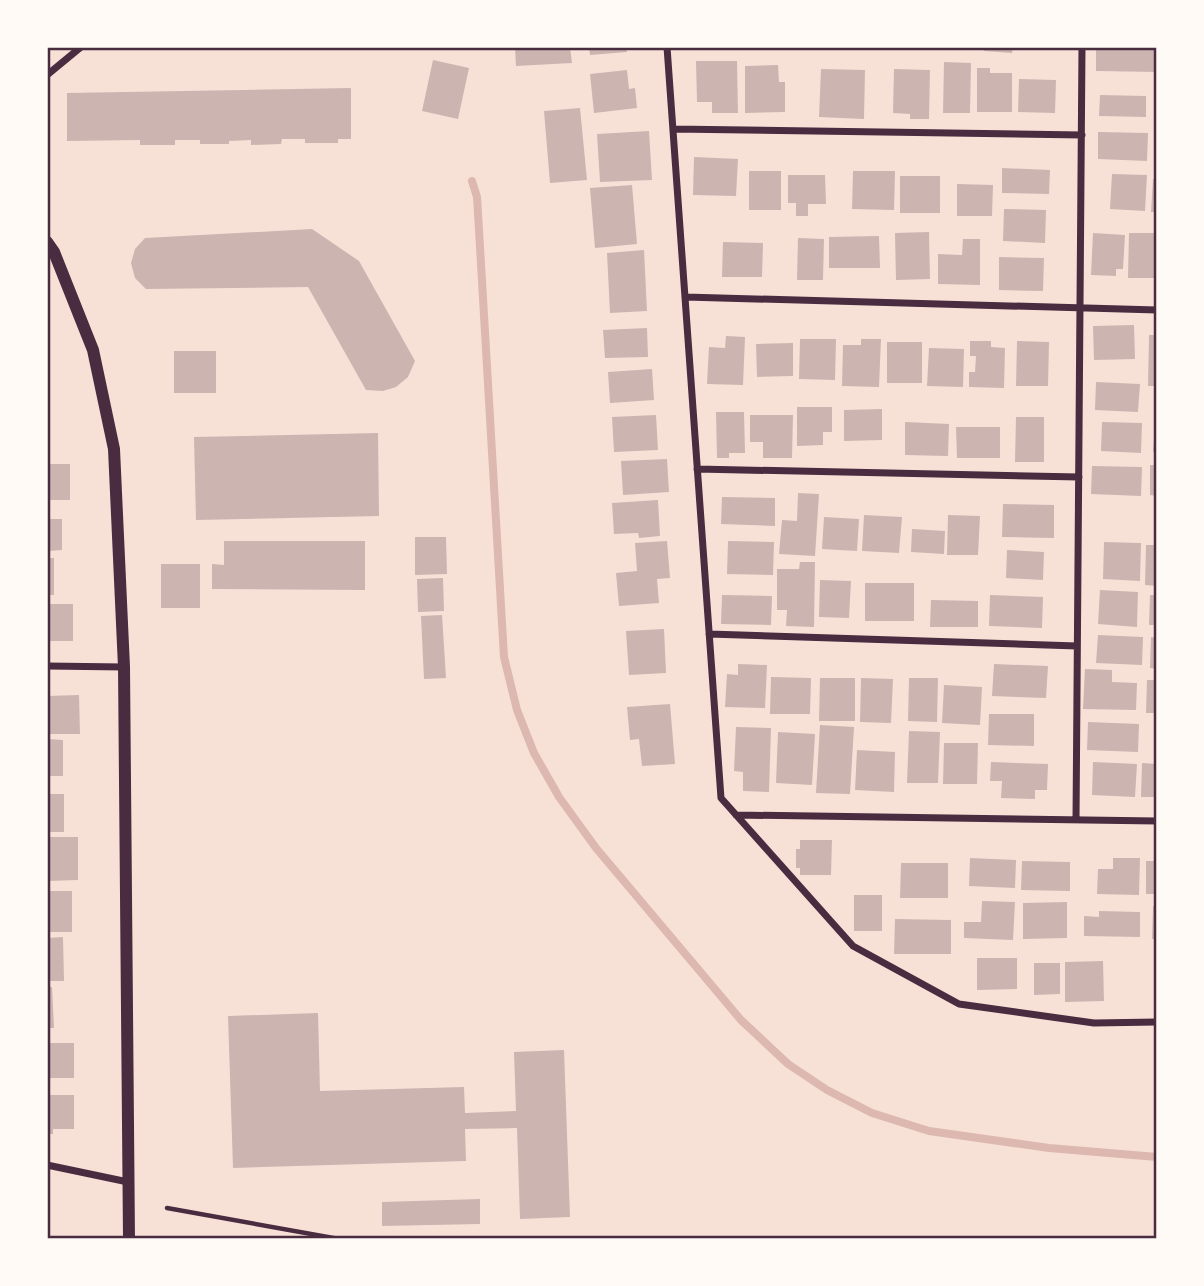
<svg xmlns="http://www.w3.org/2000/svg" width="1204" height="1286" viewBox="0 0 1204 1286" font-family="Manrope,sans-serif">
<rect width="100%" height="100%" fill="#f7e1d7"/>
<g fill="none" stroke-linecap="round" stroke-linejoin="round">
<path stroke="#dcb8b0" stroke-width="8" d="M472 181 477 197 479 230 504 657 517 710 534 753 559 797 596 848 741 1020 788 1064 827 1090 872 1113 929 1131 1049 1148 1157 1157"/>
</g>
<path fill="#ccb4b1" d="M515 47H570L572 63 516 66Z
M589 47H626L627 52 590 55Z
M984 47H1013L1012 53 984 51Z
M1096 47H1157V72L1096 71Z
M433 60 469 68 458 119 422 111Z
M696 61H737L738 113H712V102H697Z
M944 62 971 63 970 113H943Z
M778 65 779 82H785V112L745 113V66Z
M977 68H990V73H1012V112H977Z
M821 69 865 70 864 119 819 117Z
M894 69 930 70 929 119H910V114L893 113Z
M627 70 629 89 635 88 637 108 594 113 590 74Z
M1019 79 1056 80 1055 113 1018 112Z
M351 88V139H338V143H305V139H282L281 144 251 145V140L229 141V144H200V140H175V145H140V140L67 141V93Z
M1100 95 1146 96V117L1099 116Z
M580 108 587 180 550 183 544 111Z
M649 131 652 180 600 182 597 134Z
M1098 132 1148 133 1147 161 1098 159Z
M694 157 738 159 736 196 693 195Z
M1002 168 1050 170 1049 194 1002 193Z
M749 171H781V210H749Z
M853 171H895L894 210 852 209Z
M1112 174 1147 175 1145 211 1110 209Z
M788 175H825L826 204H808V216H796V203H788Z
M900 176H940V213H900Z
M1153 179 1157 180V212H1151Z
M957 184 993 185 992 216H957Z
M632 185 637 244 595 248 590 188Z
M1004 209 1046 210 1045 243 1003 241Z
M312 229 359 261 415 361 408 377 396 387 383 391 366 390 308 287 146 289 135 278 131 263 135 249 145 238Z
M929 232 930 279 896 280 895 233Z
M1093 233 1125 235 1123 269H1116V276L1091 275Z
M1129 233H1157V278H1128Z
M879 236 880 268H829V237Z
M798 238 824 239 823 280H797Z
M963 239H980V285L938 284V254L962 255Z
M723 242 763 243 762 277H722Z
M644 250 647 311 610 313 607 253Z
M999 257 1044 258 1043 291 999 290Z
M1134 325 1135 359 1094 360 1093 326Z
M647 328 648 357 605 358 603 330Z
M1149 335H1157V386H1148Z
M726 336 745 337 743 385 707 384 709 347 725 348Z
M800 339H836L835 380 799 379Z
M861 339H881L879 387 842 386 843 345H861Z
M970 341H991V347L1005 348 1004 388 969 387V372H975L976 356H970Z
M1017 341 1049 342 1048 386H1016Z
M887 342H922V383H887Z
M793 343V376L757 377 756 344Z
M929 348 964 349 963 387 927 386Z
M174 351H216V393H174Z
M652 369 654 400 610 403 608 372Z
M1096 382 1140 384 1138 412 1095 410Z
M797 407H832V432H823V445L797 446Z
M882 409V440L844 441V410Z
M716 412H744L745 453H729V458H717Z
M656 415 658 450 614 452 612 417Z
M750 415H793L792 458H763V442H750Z
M1016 417H1044V462H1015Z
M905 422 949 424 948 456 905 455Z
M1102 422 1142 423 1141 453 1101 451Z
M1155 422H1157V452H1153Z
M956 427H1000V458H957Z
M378 433 379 516 196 520 194 437Z
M667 459 669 492 623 495 621 461Z
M47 464H70V500H47Z
M1150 465H1157V496L1150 495Z
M1092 466 1142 467 1141 496 1091 494Z
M798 493 819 494 815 556 779 554 782 520 797 521Z
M722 497 775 498V526L721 524Z
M658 500 660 536 639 538 638 533 614 534 612 503Z
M1003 504 1054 505V538L1002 537Z
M864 515 902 517 899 553 862 551Z
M948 515 980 516 978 555H947Z
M824 517 859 519 857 551 822 549Z
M47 519H62V550L47 551Z
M912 529 945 531 944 554 911 552Z
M415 537H446L447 574 415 575Z
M224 541H365V590L212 589V564L224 565Z
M667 541 670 578 657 579 659 603 619 606 616 573 637 571 635 543Z
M728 541 774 542 773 575 727 574Z
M1104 542 1141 543 1140 581 1103 579Z
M1146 545H1157V586L1145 585Z
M1007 550 1044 552 1043 580 1006 578Z
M47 558H54V595H47Z
M800 562H815L814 627 786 626 787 610H777V569H799Z
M161 564H200V608H161Z
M443 578 444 611 418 612 417 579Z
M820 580 851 581 849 618 819 617Z
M865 583H914V621H865Z
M1100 590 1138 592 1137 627 1098 624Z
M722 595 772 596 771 625 721 624Z
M990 595 1043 597 1042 628 989 626Z
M1150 595H1157V625H1149Z
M931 600 978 601V627H930Z
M47 604H73V641H47Z
M442 615 446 678 424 679 421 616Z
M664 629 666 673 629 675 626 631Z
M1098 635 1143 637 1142 665 1096 663Z
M1151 637 1157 638V669L1150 668Z
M738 664 767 665 765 708 725 707 727 674 738 675Z
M994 664 1048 666 1046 698 992 696Z
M1085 669 1112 670V682L1137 683 1136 710 1083 709Z
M771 677 811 678 810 714H770Z
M820 678H855V721H819Z
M861 678 893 679 891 723 860 722Z
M909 678H938L937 722 908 721Z
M1147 680H1157V713H1146Z
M944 685 982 687 980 725 942 723Z
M79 695 80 734H47V696Z
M670 704 675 764 642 766 639 739 630 740 627 707Z
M989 714H1034V746L988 745Z
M1088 722 1139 724 1138 752 1087 750Z
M820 725 854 727 850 794 816 793Z
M736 727 771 728 769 792 743 791V772L734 771Z
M909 731 940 732 938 783H907Z
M778 732 815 734 812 785 776 783Z
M47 739 63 740V776H47Z
M944 743H978L977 784H943Z
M857 750 895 752 894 792 855 790Z
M991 762 1048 764 1047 790H1035V799L1001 798 1002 781H990Z
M1093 762 1137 764 1135 797 1092 795Z
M1142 763 1157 764V797H1141Z
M47 794H64V832H47Z
M47 837H78V880L47 881Z
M800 840H832L831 875H800V868H796V849H800Z
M970 858 1016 860 1015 888 969 886Z
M1113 858H1140L1139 895 1097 894 1098 869H1113Z
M1022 861 1070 862V891L1021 890Z
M1146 861H1157V894H1146Z
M901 863H948V898H900Z
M47 891H72V932H47Z
M854 895H882V931H854Z
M982 901 1015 902 1013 940 964 938V922H981Z
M1067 902V938L1023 939V903Z
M1153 906H1157V939H1152Z
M1099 911 1140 912V937L1084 936V916L1099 917Z
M895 919 951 920V954H894Z
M63 937 64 981H47V938Z
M977 958H1017V989L977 990Z
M1103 961 1104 1001 1065 1002V962Z
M1034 963H1060V994L1034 995Z
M47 987H52L54 1028H47Z
M318 1013 320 1091 464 1087 465 1113 516 1111 514 1052 564 1050 570 1217 520 1219 517 1128 465 1129 466 1161 233 1168 228 1016Z
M47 1043H74V1078H47Z
M47 1095H74V1129H53V1134H47Z
M480 1199V1224L382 1226V1202Z"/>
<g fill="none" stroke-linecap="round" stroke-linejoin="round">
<path stroke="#4a2c40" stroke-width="4.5" d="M167 1208 339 1239"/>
<path stroke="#4a2c40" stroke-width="7" d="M667 47 721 798 853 946 959 1004 1094 1023 1157 1022
M47 75 81 47
M673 129 1082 135
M685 297 1157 310
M697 469 1079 477
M709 634 1077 646
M47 666 124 667
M736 815 1157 821
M1076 820 1082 47
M47 1165 128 1182"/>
<path stroke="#4a2c40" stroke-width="12" d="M47 242 54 252 93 350 114 449 124 667 129 1239"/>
</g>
<rect width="1204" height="1286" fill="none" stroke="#fffaf5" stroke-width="98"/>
<rect x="49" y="49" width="1106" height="1188" fill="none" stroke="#4a2c40" stroke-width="2.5"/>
</svg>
